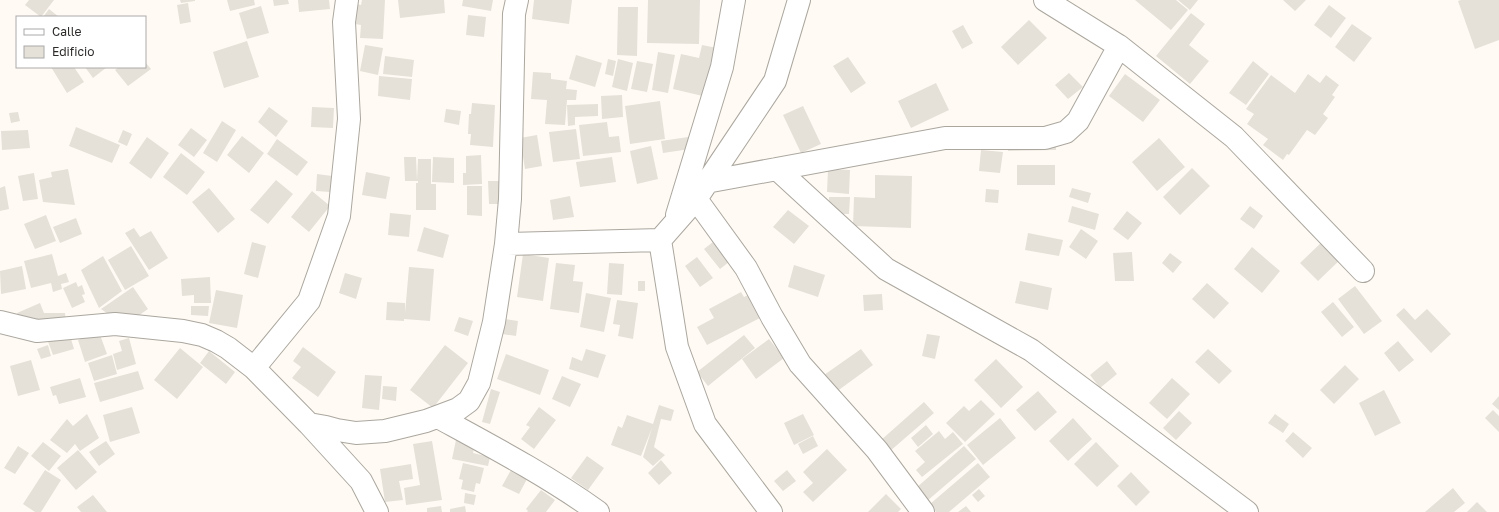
<svg xmlns="http://www.w3.org/2000/svg" width="1499" height="512" viewBox="0 0 1499 512" font-family="'Golos Text',sans-serif">
<rect width="100%" height="100%" fill="#fffbf4"/>
<path fill="#e5e1d9" d="M29 0H54L41 17 25 5Z
M180 0H195V1L181 3Z
M227 0H254L255 5 230 11Z
M273 0H288L289 4 274 6Z
M298 0H329L330 9 299 12Z
M362 0H385L383 39 360 38 361 25 355 24 356 4 361 5Z
M398 0H444L445 13 400 18Z
M463 0H493L491 11 462 6Z
M534 0H572L569 24 532 19Z
M648 0H700L699 44 647 43Z
M1135 0H1176L1188 10 1171 30Z
M1178 0H1198L1190 10Z
M1283 0H1306L1295 11Z
M1461 0H1499V40L1475 49 1458 1Z
M188 3 191 22 180 24 177 5Z
M1329 5 1346 18 1331 38 1314 25Z
M261 6 269 33 247 39 239 13Z
M618 7H638L637 56 617 55Z
M49 9 59 17H43Z
M1191 13 1205 24 1189 45 1209 61 1190 84 1156 56Z
M468 15 486 17 484 37 466 35Z
M1029 20 1047 38 1018 65 1001 47Z
M1352 24 1372 38 1354 62 1335 47Z
M963 25 973 43 962 49 952 31Z
M247 41 259 77 224 88 213 52Z
M365 45 383 48 378 75 360 71Z
M702 45 722 49 711 98 673 89 681 54 699 58Z
M658 52 675 55 668 93 652 90Z
M576 55 602 63 595 87 569 79Z
M385 56 414 60 412 77 383 74Z
M848 57 866 83 851 93 833 66Z
M608 59 616 61 613 76 605 74Z
M618 59 633 63 627 91 612 87Z
M637 61 653 64 647 92 631 89Z
M1253 61 1269 74 1246 105 1229 93Z
M145 62 151 69 128 86 115 70 119 67H145Z
M51 67H74L84 82 67 93Z
M85 67H107L93 78Z
M533 72 551 73V79L567 81 566 89 577 90 576 100H567L565 125 545 124 547 100 531 99Z
M1069 73 1083 87 1068 99 1055 85Z
M1125 74 1160 100 1143 122 1109 96Z
M1308 74 1320 83 1326 75 1339 85 1332 95 1335 97 1323 114 1328 118 1315 135 1307 130 1289 155 1287 154 1283 160 1263 145 1268 139 1247 124 1254 114 1246 109 1271 75 1295 93Z
M379 76 412 79 410 100 378 96Z
M936 83 949 110 911 128 898 101Z
M622 95 623 117 602 119 601 96Z
M660 101 665 139 630 144 625 106Z
M472 103 495 105 493 147 470 145 471 134H468L469 114H471Z
M598 104V116L575 117V125L568 126 567 105Z
M803 106 821 144 801 153 783 115Z
M269 107 288 121 276 137 258 122Z
M312 107 334 108 333 128 311 127Z
M446 109 461 111 459 125 444 122Z
M18 112 20 121 11 123 9 113Z
M222 121 236 130 217 162 203 153Z
M607 122 609 137 619 136 621 152 583 156 579 125Z
M76 127 120 145 112 163 69 146Z
M191 128 207 140 194 157 178 145Z
M576 129 580 159 553 162 549 132Z
M28 130 30 148 2 150 1 131Z
M123 130 132 134 127 146 118 142Z
M537 135 542 166 525 169 520 138Z
M242 136 264 153 249 173 227 155Z
M695 136 697 148 663 153 661 141Z
M147 137 169 153 151 179 129 163Z
M1159 138 1185 167 1157 191 1132 162Z
M277 139 308 162 297 176 267 154Z
M1056 141V150L1008 151 1007 143Z
M651 146 658 179 637 184 630 151Z
M981 150 1003 152 1000 173 979 171Z
M181 153 205 172 187 195 163 177Z
M481 155 482 184 463 185V173H466V156Z
M404 157H416L417 180 418 159H431V184H436V210H416V183H418V181H405Z
M433 157 454 158V183L432 182Z
M612 157 616 182 580 187 576 162Z
M1017 165H1055V185H1017Z
M1192 168 1210 186 1180 215 1163 197Z
M68 169 75 205 43 202 39 180 52 177 51 172Z
M828 169 850 170 849 194 827 192Z
M366 172 390 177 386 199 362 195Z
M34 173 38 199 23 201 18 176Z
M317 174 332 176 330 192 316 191Z
M875 175 912 176 911 228 853 226 854 197 875 198Z
M276 180 293 194 268 224 250 210Z
M488 181H505V204H489Z
M5 186 9 209 0 211V188Z
M467 186H482V216L467 215Z
M209 188 235 219 218 233 192 202Z
M1072 188 1091 193 1088 203 1069 197Z
M986 189 999 190 998 203 985 202Z
M312 191 330 206 309 232 291 217Z
M570 196 574 217 553 220 550 200Z
M829 197H850L849 214H828Z
M1072 206 1099 214 1095 230 1068 222Z
M1250 206 1263 216 1254 229 1240 219Z
M788 210 809 226 794 244 773 227Z
M1127 211 1142 223 1128 240 1113 229Z
M390 213 411 215 409 237 388 235Z
M46 215 56 241 35 249 24 224Z
M76 218 82 234 60 243 53 227Z
M424 227 449 235 443 258 417 251Z
M134 228 140 237 151 231 168 258 149 270 125 233Z
M1081 229 1098 241 1086 259 1069 247Z
M1028 233 1063 240 1059 256 1025 250Z
M718 238 734 258 720 269 704 249Z
M1324 240 1342 258 1318 281 1300 263Z
M252 242 266 246 258 278 244 274Z
M131 246 149 276 125 290 108 260Z
M1252 247 1280 271 1262 293 1234 269Z
M1132 252 1134 281H1115L1113 253Z
M1170 253 1182 262 1173 273 1162 263Z
M52 254 58 276 66 273 69 282 61 284 62 289 53 292 51 283 31 288 24 261Z
M523 254 549 258 543 301 517 297Z
M103 256 122 291 99 308 81 270Z
M697 257 713 278 700 287 685 266Z
M556 263 575 265 573 281 583 282 579 313 550 309Z
M609 263 624 264 622 295 607 294Z
M794 265 825 275 818 297 788 287Z
M22 266 26 289 1 294 0 271Z
M409 267 434 269 430 321 404 319V321L386 320 387 302 405 303V313Z
M345 273 362 278 356 299 339 293Z
M210 277 211 303H194V295L182 296 181 279Z
M638 281H645V291H638Z
M1020 281 1052 288 1048 310 1015 303Z
M76 282 78 287 82 285 85 294 82 295 85 302 72 308 63 288Z
M1207 283 1229 303 1214 319 1192 299Z
M1355 286 1382 321 1364 334 1338 299Z
M133 287 148 309 138 316H111L101 309Z
M216 290 243 295 237 328 209 323Z
M741 292 744 297 748 295 760 318 707 345 697 327 714 318 709 309Z
M586 293 611 298 604 332 580 327Z
M882 294 883 310 864 311 863 295Z
M617 300 638 303 633 339 618 336 620 325 613 324Z
M1333 302 1354 327 1342 337 1321 312Z
M40 303 44 313H65L66 324 19 321 17 313Z
M191 306H209L208 316 191 315Z
M1404 308 1415 320 1427 309 1451 334 1431 353 1396 315Z
M459 317 473 321 468 336 454 331Z
M504 319 518 321 516 336 502 334Z
M69 332 74 349 53 355 47 339Z
M99 332 107 354 85 362 78 340Z
M927 334 940 336 935 359 922 356Z
M744 335 755 348 708 386 697 372Z
M129 338 136 364 117 370 113 354 122 351 119 341Z
M769 339 784 358 756 379 742 359Z
M1398 341 1414 360 1399 372 1384 353Z
M48 345 51 356 41 359 37 349Z
M445 345 468 363 433 408 410 390Z
M303 347 336 372 318 397 292 378 301 367 293 361Z
M180 348 203 367 177 399 154 380Z
M586 349 606 355 598 378 569 369 572 357 582 361Z
M861 349 873 365 836 392 824 375Z
M1208 349 1232 371 1219 384 1195 362Z
M209 351 235 372 226 384 200 363Z
M506 354 549 370 540 395 497 379Z
M112 355 117 374 94 381 88 363Z
M996 359 1023 387 1001 408 974 380Z
M31 360 40 390 18 396 10 366Z
M1107 361 1117 374 1100 388 1090 375Z
M1345 365 1359 379 1334 404 1320 390Z
M138 371 144 389 100 402 94 383Z
M365 375 382 376 379 410 362 408Z
M562 376 581 384 570 407 552 399Z
M80 378 86 397 59 404 56 395 53 396 50 387Z
M1172 378 1190 394 1167 419 1149 403Z
M383 386 397 387 396 401 382 399Z
M491 389 500 392 490 424 482 422Z
M1384 390 1401 423 1375 436 1359 403Z
M1038 391 1057 412 1035 431 1016 410Z
M1499 396V410L1492 404Z
M981 400 995 414 965 442 946 423 964 406 969 411Z
M924 402 934 413 889 452 880 441Z
M659 405 674 410 671 421 661 419 654 447 665 455 653 466 643 457 652 428 641 456 611 445 618 426 622 428 627 415 653 424Z
M132 407 140 433 110 442 103 415Z
M539 407 556 420 534 449 521 439 530 427 526 425Z
M1493 410 1499 416V432L1485 418Z
M1179 411 1192 423 1176 440 1163 428Z
M87 414 99 438 80 451 75 444 67 453 50 440 67 419 73 426Z
M803 414 814 435 794 445 784 423Z
M1275 414 1289 424 1283 433 1268 423Z
M1000 418 1016 438 983 465 967 445Z
M1073 418 1092 439 1068 461 1049 441Z
M926 425 933 434 918 447 911 438Z
M939 431 945 439 953 432 963 444 922 477 916 470 925 462 915 451Z
M1293 432 1312 448 1303 458 1285 441Z
M813 436 818 446 803 454 798 444Z
M456 440 475 444 473 453 490 457 488 466 452 459Z
M106 441 115 454 99 466 89 452Z
M432 441 442 500 406 505 404 488 420 485 413 444Z
M43 442 61 456 49 471 31 456Z
M1096 442 1119 466 1097 487 1074 464Z
M18 446 29 453 15 474 4 468Z
M964 446 976 459 927 501 916 488Z
M827 449 847 470 813 502 803 492 813 483 803 472Z
M78 450 97 472 76 490 57 468Z
M587 456 604 468 588 490 571 478Z
M661 460 672 473 659 485 648 473Z
M463 463 484 468 480 484 476 483 474 492 461 489 463 480 459 479Z
M978 463 990 477 949 512H936L930 504Z
M411 464 413 479 399 481 403 500 385 502 380 469Z
M45 470 61 480 41 512H35L23 504Z
M511 470 527 479 519 494 502 486Z
M787 470 796 481 783 491 774 481Z
M1131 472 1150 492 1136 506 1117 486Z
M1453 488 1465 503 1454 512H1425Z
M979 489 985 496 978 502 972 495Z
M541 490 555 500 546 512H527L528 511 526 509Z
M465 493 476 495 474 505 464 503Z
M886 494 901 509 898 512H868Z
M93 495 107 512H81L77 507Z
M1477 502 1487 512H1467Z
M441 506 442 512H427V508Z
M465 506 466 512H450V509Z
M966 506 971 512H958Z"/>
<g fill="none" stroke-linecap="round" stroke-linejoin="round">
<g stroke="#aba79f" stroke-width="24">
<path id="minor" d="M1045 0 1119 46 1234 137 1363 271
M777 169 886 269 1031 350 1247 512
M706 182 945 138H1045L1066 132 1078 121 1119 46
M696 199 746 268 772 317 800 364 877 450 923 512
M677 215 722 67 734 0
M660 240 677 347 705 424 771 512
M506 244 660 240 696 199 775 81 799 0
M0 322 37 331 115 324 183 331 202 335 216 341 228 348 254 368 309 424 326 427 337 430 356 433 385 431 426 421 458 409 469 401 479 383 494 322 506 244 510 199 514 14 517 0
M254 368 309 301 339 216 349 119 344 22 347 0
M438 417C493 447 548 476 598 512
M309 424 361 481 377 512"/>
</g>
<use href="#minor" stroke="#fff" stroke-width="22"/>
</g>
<rect x="16" y="16" width="130" height="52" fill="#ffffff" stroke="#abaaa9"/>
<rect x="24" y="29" width="20" height="6" fill="#ffffff" stroke="#abaaa9"/>
<text x="52" y="36" font-size="12" fill="#2d2b29">Calle</text>
<rect x="24" y="46" width="20" height="12" fill="#e5e1d9" stroke="#abaaa9"/>
<text x="52" y="56" font-size="12" fill="#2d2b29">Edificio</text>
</svg>
